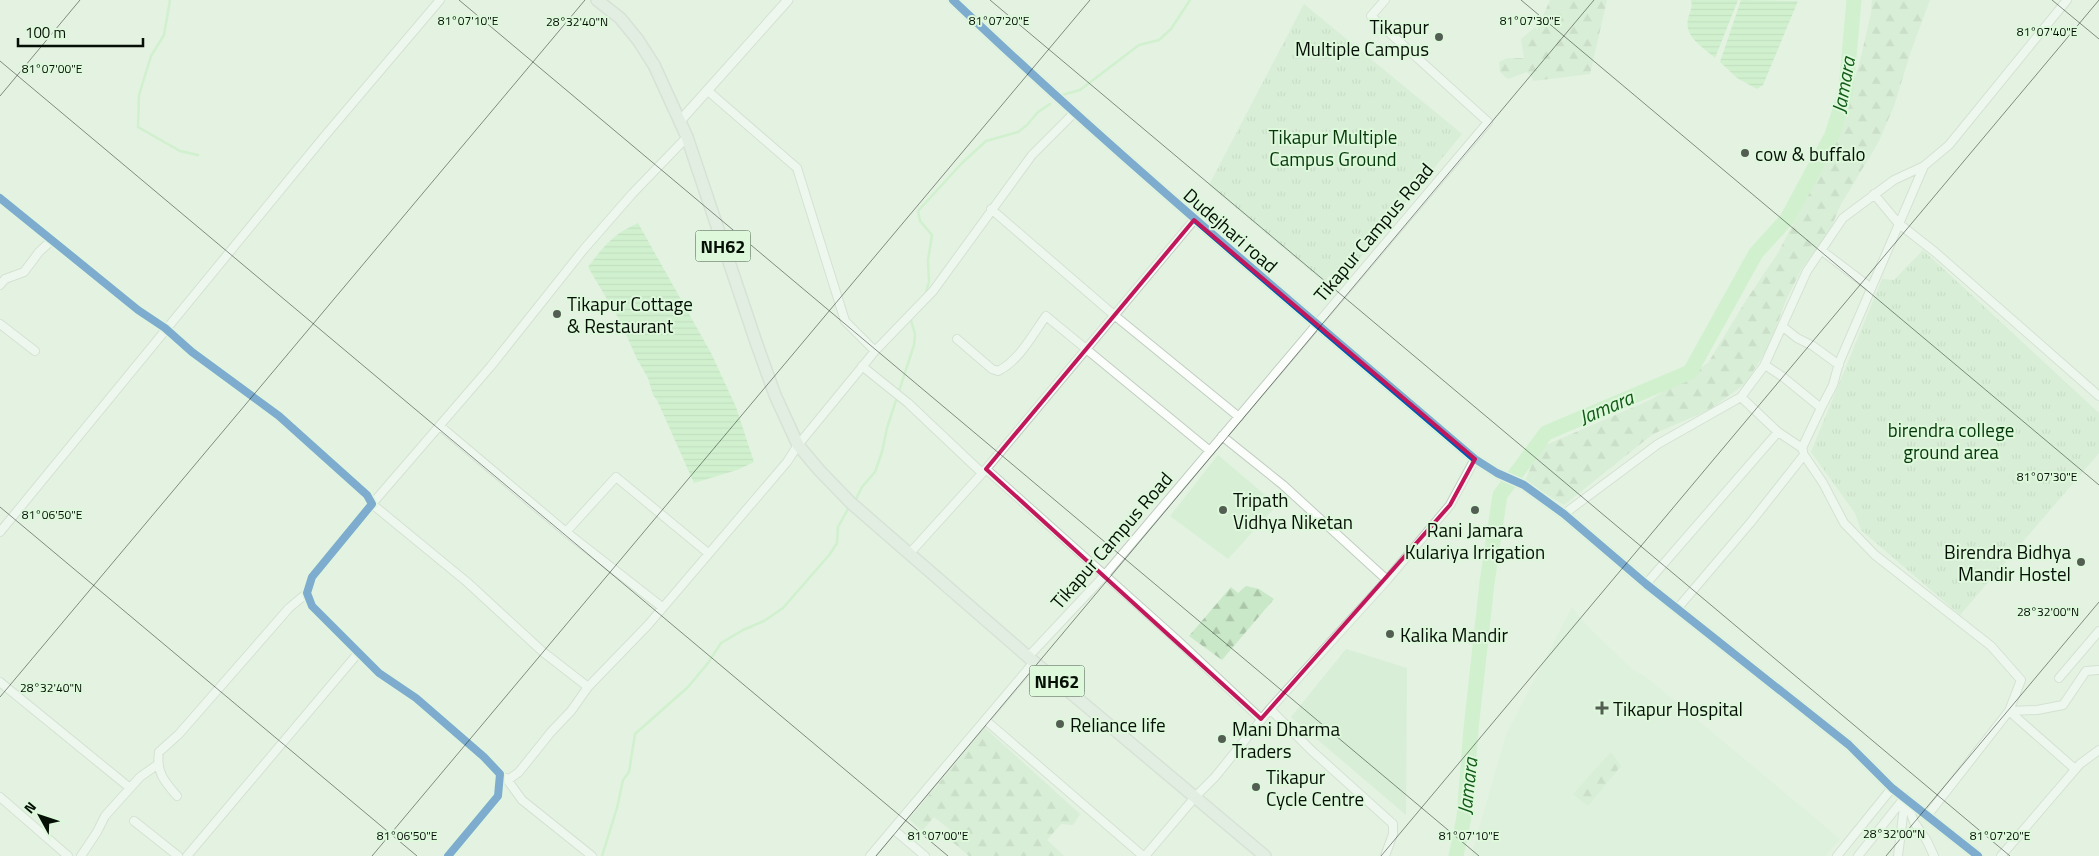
<svg xmlns="http://www.w3.org/2000/svg" width="2099" height="856" viewBox="0 0 2099 856" font-family="'Titillium Web',sans-serif">
<defs>
<pattern id="forest-firs" width="22" height="20" patternUnits="userSpaceOnUse" patternTransform="scale(1.25)"><rect width="22" height="20" fill="#c9e8c7"/><path d="M5 1l3.5 6h-7zM16 11l3.5 6h-7z" fill="#abc6a9"/></pattern>
<pattern id="park-tufts" width="24" height="20" patternUnits="userSpaceOnUse" patternTransform="scale(1.25)"><rect width="24" height="20" fill="#c9e8c7"/><path d="M3 7l-1-3M5 7V3M7 7l1-3M15 17l-1-3M17 17v-4M19 17l1-3" fill="none" stroke="#abc6a9"/></pattern>
<pattern id="water-rules" width="6" height="5" patternUnits="userSpaceOnUse" patternTransform="scale(1.25)"><rect width="6" height="5" fill="#b8eeb6"/><path d="M0 2.5h6" fill="none" stroke="#9dcb9b"/></pattern>
</defs>
<rect width="100%" height="100%" fill="#e3f2e1"/>
<path fill="#d7f0d5" d="M1218 455 1277 505 1228 559 1170 516Z
M1572 607 1587 626 1633 670 1645 676 1840 839 1825 856H1471L1506 735Z"/>
<path fill="#c9e8c7" d="M1346 649 1407 668 1406 815 1291 717Z"/>
<path fill="url(#forest-firs)" d="M1550 0H1607L1590 74 1533 81 1532 77 1527 72 1508 79 1500 72 1499 62 1508 58H1524L1521 39 1535 27 1537 30Z
M1872 0H1930L1911 51 1894 106 1878 143 1841 204 1830 230 1801 270 1786 300 1769 346 1746 383 1709 410 1653 434 1564 505 1525 481 1539 448 1650 400 1708 363 1745 302 1778 253 1823 166 1841 124 1860 61 1871 13Z
M1246 586 1259 589 1274 599 1222 660 1189 636 1231 587 1238 593Z
M985 728 1080 814 1073 825 1061 824 1047 840 1064 856H969L948 838 953 832 934 817 922 831 909 819Z
M1611 752 1621 766 1588 806 1573 794Z"/>
<path fill="url(#park-tufts)" d="M1304 4 1462 134 1339 284 1329 276 1324 282 1209 185Z
M1923 250 2099 413V453L1960 615 1861 530 1855 513 1811 452 1882 279 1894 280Z"/>
<path fill="url(#water-rules)" d="M1691 0H1738L1715 58C1703 47 1684 37 1688 19 1690 11 1693 8 1691 0Z
M1741 0 1798 1 1763 85 1757 89 1737 78 1720 62Z
M638 223 711 353 736 407 754 462 737 470 694 483 657 400 653 395 648 378 637 359 620 321 588 267C604 246 613 234 638 223Z"/>
<g fill="none" stroke-linecap="round" stroke-linejoin="round">
<path stroke="#b8eeb6" stroke-width="2.5" d="M170 0 164 35 151 56 139 95 138 127 180 151 198 155
M1062 95 1080 90 1139 45 1159 40 1171 29 1190 0
M925 295 929 282 928 260 932 235 920 221 918 211 962 163 986 141 1018 132 1027 125 1038 112 1050 104
M856 499 862 487 875 472 882 452 887 428 914 345 915 334 910 317
M602 856 617 808 623 780 629 772 635 734 688 687 708 663 721 643 743 630 764 621 783 608 830 554 837 543 838 527 848 509"/>
<path stroke="#b8eeb6" stroke-width="15" d="M1456 856 1464 817 1471 729 1487 583 1500 495 1546 433 1690 372 1756 253 1787 219 1832 135 1846 90 1854 0"/>
<g stroke="#c1cdc1" stroke-width="10">
<path id="minor" d="M708 91 797 168 845 321 875 351
M1874 194 1898 223 1935 252 2099 396
M0 198 138 310 165 328 192 352 279 416 367 495 372 504 312 577 307 593 312 606 379 673 416 698 484 757 500 774 498 796 448 856
M991 209 1114 315 1239 417
M1821 250 1871 288
M0 285 5 279 24 272 39 252 52 240
M0 324 35 351
M1782 326 1797 338 1813 346 1839 365
M957 339 992 369 998 371C1019 361 1033 334 1046 316L1210 451
M1765 365 1783 377 1821 408 1802 448
M862 366 908 403 982 473
M1741 397 1778 432 1802 448 1803 451
M1821 408 1833 385 1839 363 1924 166
M440 426 566 532 616 477 708 553
M1222 436 1283 485 1387 580
M986 469 1176 639 1261 719
M1564 514 1658 444 1741 397 1764 366 1807 271 1843 218 1894 180 1924 166 1949 145 2067 0
M0 532 323 138 440 0
M566 532 662 607
M910 553 986 469 1194 220
M1646 584 1778 432
M1677 609 1751 522 1804 455 1823 483 1844 523 1875 555 1991 646 2021 680 2009 711 2037 710 2063 705 2086 671 2099 670
M1028 657 1104 576 1488 122 1371 16 1385 0
M2059 678 2099 631
M0 682 130 788
M588 687 543 652 467 582 372 504 491 366 584 249 632 194 687 137
M1270 709 1387 580 1450 505 1475 459
M990 724 1143 856
M506 778 522 800 592 856
M508 780 519 772 551 732 571 711 588 687 648 625 787 462 798 445 875 351 933 291 1032 155 1074 113
M177 796C164 781 156 772 159 752L179 734 289 608 307 593
M0 797 68 856
M1905 797 1914 822 1927 841 1934 856
M1927 816 2009 711 2075 769
M134 821 178 856
M893 829 925 856
M81 856 97 832 105 816 140 777 157 765
M187 856 359 652
M870 856 1034 662
M1145 856 1196 796 1215 777 1270 709 1311 750 1393 824V834L1385 856
M1837 856 1892 788
M1858 856 1905 797
M1898 856 1905 799
M2001 856 2080 764 2099 750"/>
</g>
<g stroke="#c1cdc1" stroke-width="11">
<path id="tertiary" d="M953 0C1121 160 1299 308 1475 459L1497 473 1524 485 1564 514 1646 584 1849 745 1892 788 1978 856
M680 121 788 0"/>
</g>
<g stroke="#c8cfc8" stroke-width="14">
<path id="primary" d="M597 0 620 18 638 40 654 65 687 137 756 342 775 395 798 445 819 470 851 503 1034 662 1265 856"/>
</g>
<use href="#minor" stroke="#fbfdfa" stroke-width="8"/>
<use href="#tertiary" stroke="#fbfdfa" stroke-width="9"/>
<use href="#primary" stroke="#e2e8e2" stroke-width="11"/>
<g stroke="#ddf8db" stroke-width="11">
<path id="cycleway" d="M953 0C1121 160 1299 308 1475 459L1497 473 1524 485 1564 514 1646 584 1849 745 1892 788 1978 856
M0 198 138 310 165 328 192 352 279 416 367 495 372 504 312 577 307 593 312 606 379 673 416 698 484 757 500 774 498 796 448 856"/>
</g>
<use href="#cycleway" stroke="#0057b8" stroke-width="8"/>
</g>
<path d="M0 0H2099V856H0ZM1194 220 1475 459 1450 505 1261 719 986 469Z" fill="#e3f2e1" fill-opacity=".55" fill-rule="evenodd"/>
<path fill="none" stroke="#c2185b" stroke-width="4" stroke-linejoin="round" d="M1194 220 1475 459 1450 505 1261 719 986 469Z"/>
<path fill="none" stroke="#060f06" stroke-width="1" stroke-opacity="0.45" d="M459 0 1479 856M990 0 2010 856M1521 0 2099 485M2052 0 2099 39M0 61 948 856M0 96 80 0M0 507 417 856M0 697 585 0M372 856 1090 0M876 856 1594 0M1381 856 2099 0M1886 856 2099 602"/>
<g fill="#535e53" stroke="#ddf8db" stroke-width="2">
<circle cx="1439" cy="37" r="5"/>
<circle cx="1745" cy="153" r="5"/>
<circle cx="557" cy="314" r="5"/>
<circle cx="1223" cy="510" r="5"/>
<circle cx="1475" cy="510" r="5"/>
<circle cx="2081" cy="562" r="5"/>
<circle cx="1390" cy="634" r="5"/>
<path d="M1599.5 700.5h5v5h5v5h-5v5h-5v-5h-5v-5h5z"/>
<circle cx="1060" cy="724" r="5"/>
<circle cx="1222" cy="739" r="5"/>
<circle cx="1256" cy="787" r="5"/>
</g>
<g text-anchor="middle" dominant-baseline="central" stroke-width="4" stroke-linejoin="round" paint-order="stroke">
<g fill="#ddf8db" stroke="#465546" stroke-width="1">
<rect x="695.5" y="230.5" width="55" height="31" rx="4"/>
<rect x="1029.5" y="665.5" width="55" height="31" rx="4"/>
</g>
<g font-size="18" font-weight="bold" fill="#060f06">
<text x="723" y="246">NH62</text>
<text x="1057" y="681">NH62</text>
</g>
<g font-size="19" fill="#060f06" stroke="#ddf8db" text-anchor="start">
<text x="1429" y="26" text-anchor="end">Tikapur<tspan x="1429" dy="22">Multiple Campus</tspan></text>
<text x="1755" y="153">cow &amp; buffalo</text>
<text x="567" y="303">Tikapur Cottage<tspan x="567" dy="22">&amp; Restaurant</tspan></text>
<text x="1233" y="499">Tripath<tspan x="1233" dy="22">Vidhya Niketan</tspan></text>
<text x="1475" y="529" text-anchor="middle">Rani Jamara<tspan x="1475" dy="22">Kulariya Irrigation</tspan></text>
<text x="2071" y="551" text-anchor="end">Birendra Bidhya<tspan x="2071" dy="22">Mandir Hostel</tspan></text>
<text x="1400" y="634">Kalika Mandir</text>
<text x="1613" y="708">Tikapur Hospital</text>
<text x="1070" y="724">Reliance life</text>
<text x="1232" y="728">Mani Dharma<tspan x="1232" dy="22">Traders</tspan></text>
<text x="1266" y="776">Tikapur<tspan x="1266" dy="22">Cycle Centre</tspan></text>
</g>
<g font-size="19" fill="#043808" stroke="#ddf8db">
<text x="1333" y="136">Tikapur Multiple<tspan x="1333" dy="22">Campus Ground</tspan></text>
<text x="1951" y="429">birendra college<tspan x="1951" dy="22">ground area</tspan></text>
</g>
<g font-size="19" fill="#060f06" stroke="#ddf8db">
<text transform="translate(1231 230) rotate(41)">Dudejhari road</text>
<text transform="translate(1373 232) rotate(-50)">Tikapur Campus Road</text>
<text transform="translate(1111 540) rotate(-49)">Tikapur Campus Road</text>
</g>
<g font-size="20" font-style="italic" fill="#115b16" stroke="#ddf8db">
<text transform="translate(1843 85) rotate(-80)">Jamara</text>
<text transform="translate(1606 407) rotate(-23)">Jamara</text>
<text transform="translate(1467 786) rotate(-84)">Jamara</text>
</g>
</g>
<g font-size="12" text-anchor="middle" fill="#060f06" stroke="#ddf8db" stroke-width="4" stroke-linejoin="round" paint-order="stroke">
<text x="468" y="25">81°07'10"E</text>
<text x="999" y="25">81°07'20"E</text>
<text x="1530" y="25">81°07'30"E</text>
<text x="577" y="26">28°32'40"N</text>
<text x="2047" y="36">81°07'40"E</text>
<text x="52" y="73">81°07'00"E</text>
<text x="2047" y="481">81°07'30"E</text>
<text x="52" y="519">81°06'50"E</text>
<text x="2048" y="616">28°32'00"N</text>
<text x="51" y="692">28°32'40"N</text>
<text x="1894" y="838">28°32'00"N</text>
<text x="407" y="840">81°06'50"E</text>
<text x="938" y="840">81°07'00"E</text>
<text x="1469" y="840">81°07'10"E</text>
<text x="2000" y="840">81°07'20"E</text>
</g>
<g transform="translate(40 816) rotate(310)" stroke="#ddf8db" stroke-width="4" paint-order="stroke">
<path d="M0-4L9 19L0 12L-9 19Z" fill="#060f06"/>
<text y="-8" font-size="14" font-weight="bold" text-anchor="middle" fill="#060f06">N</text>
</g>
<path d="M18 38v8h125v-8" fill="none" stroke="#060f06" stroke-width="2.5"/>
<text x="25" y="38" font-size="15" fill="#060f06" stroke="#ddf8db" stroke-width="4" paint-order="stroke">100 m</text>
</svg>
